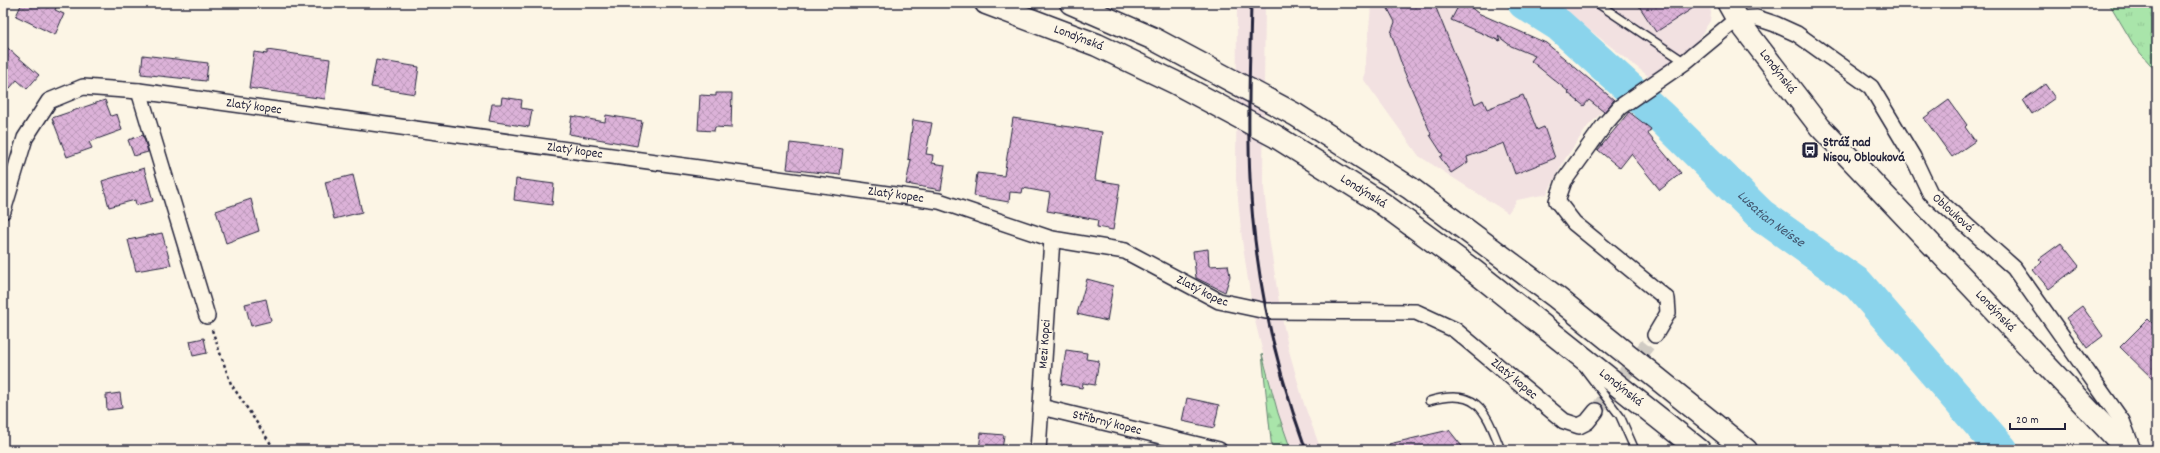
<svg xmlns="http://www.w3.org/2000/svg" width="2160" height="453" viewBox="0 0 2160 453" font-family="Dekko,sans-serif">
<defs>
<pattern id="grass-tufts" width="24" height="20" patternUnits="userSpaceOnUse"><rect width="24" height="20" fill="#a9e5aa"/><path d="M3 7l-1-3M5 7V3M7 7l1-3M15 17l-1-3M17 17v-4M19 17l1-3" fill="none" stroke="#91c493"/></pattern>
<pattern id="forest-firs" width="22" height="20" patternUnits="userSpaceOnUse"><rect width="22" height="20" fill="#a9e5aa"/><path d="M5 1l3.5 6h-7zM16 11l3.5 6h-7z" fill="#91c493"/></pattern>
<pattern id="building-cross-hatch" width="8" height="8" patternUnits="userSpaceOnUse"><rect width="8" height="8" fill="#dcb2d8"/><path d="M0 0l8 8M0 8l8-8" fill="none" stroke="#bc99ba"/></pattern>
</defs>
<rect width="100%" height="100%" fill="#fcf5e5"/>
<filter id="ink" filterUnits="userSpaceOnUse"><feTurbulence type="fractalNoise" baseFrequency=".025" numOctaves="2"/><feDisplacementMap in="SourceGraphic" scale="8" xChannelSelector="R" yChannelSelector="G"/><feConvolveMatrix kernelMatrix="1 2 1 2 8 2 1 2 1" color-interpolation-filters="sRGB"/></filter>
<g filter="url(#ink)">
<path fill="#f2e1e1" d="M1237 3H1265L1263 178 1269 237 1280 308 1288 347 1304 404 1321 450H1291L1278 413 1253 313 1242 240 1236 179Z
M1364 3H1465L1478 13 1546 43 1615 99 1588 126 1565 159 1547 194 1517 200 1508 213 1419 156 1364 80 1371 7Z
M1545 3H1709L1711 13 1710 21 1697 41 1652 79 1582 24Z"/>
<path fill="url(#grass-tufts)" stroke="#668472" d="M2109 3H2157V72L2135 47Z"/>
<path fill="url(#forest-firs)" stroke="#668472" d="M1262 354 1278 413 1291 450H1272Z"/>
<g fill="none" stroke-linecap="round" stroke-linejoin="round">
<path stroke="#8bd4ec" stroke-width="33" id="s1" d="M1524 3 1559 25 1661 117 1761 215 1858 284 2002 450"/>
</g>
<path fill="url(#building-cross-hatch)" stroke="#22223b" d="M22 3H58L55 10 64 14 55 35 16 16Z
M1385 3H1434L1475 104 1483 100 1487 109 1523 95 1537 130 1544 127 1555 158 1515 174 1504 143 1467 157 1468 162 1451 173 1440 157 1443 155 1430 135 1431 134 1404 71 1391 33 1395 22Z
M1460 3H1465L1478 13 1546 43 1614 100 1604 112 1589 100 1584 106 1568 93 1569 92 1531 61 1535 56 1511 46 1498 36 1500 41 1451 20Z
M1637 3H1701L1656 32Z
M3 44 39 75 27 89 17 80 3 96Z
M267 50 330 59 325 99 249 88 254 52 267 54Z
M143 55 208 63 206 81 141 74Z
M376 60 419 67 415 94 371 87Z
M2045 84 2055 98 2032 114 2023 100Z
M716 93H732L731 128 715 127 714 131 698 130 700 95 716 96Z
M502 97 522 100 521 108 532 110 529 127 489 121 492 104H501Z
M105 100 111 116 117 114 122 130 89 142 92 148 67 157 52 118Z
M1949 100 1967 125 1965 127 1975 141 1952 157 1924 118Z
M1629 112 1651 129 1648 134 1681 173 1660 190 1631 154 1620 168 1598 150Z
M606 115 642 121 637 146 569 134 572 116 605 122Z
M1013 118 1102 132 1095 180 1120 184 1113 230 1097 227 1098 220 1047 211 1050 193 1023 188 1022 193 1010 192 1009 202 974 196 977 173 1004 176Z
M913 120 932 123 926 154 933 155 932 163 945 165 941 190 906 184 911 160 908 159Z
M143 135 148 152 134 156 128 140Z
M790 143 843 149 840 175 787 169Z
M144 168 153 201 136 205 135 200 109 207 102 181Z
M353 175 362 212 334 219 325 182Z
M516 179 554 184 552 205 514 200Z
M251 199 259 231 226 243 216 211Z
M162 233 171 265 136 271 128 240Z
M2061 243 2079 266 2049 289 2033 270 2042 262 2039 259Z
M1208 249 1209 266 1228 265 1230 276 1225 292 1196 278 1193 251Z
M1087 279 1113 286 1107 321 1077 314Z
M266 299 271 321 251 326 245 304Z
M2082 306 2103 336 2087 348 2066 318Z
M2148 319 2157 328V383L2120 347Z
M204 338 207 353 193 356 190 341Z
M1066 350 1087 353 1086 359 1099 361 1095 385 1083 383 1082 388 1061 384Z
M120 393 122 408 107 410 106 395Z
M1187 398 1219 405 1214 428 1182 421Z
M1449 430 1465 450H1390L1389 444Z
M981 433 1004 435 1002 450H979Z"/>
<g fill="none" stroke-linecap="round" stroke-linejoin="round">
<path stroke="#d0cbc3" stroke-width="15" stroke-dasharray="15 8" stroke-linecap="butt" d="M1596 411 1655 335"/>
<g stroke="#22223b" stroke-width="10">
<path id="lane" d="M1597 3 1685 62
M1585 370 1620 416 1635 450
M1429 401C1478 387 1485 410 1501 450"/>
</g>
<g stroke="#22223b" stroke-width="18">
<g id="street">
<path d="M3 211 25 138 49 101 83 87 139 91"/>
<path id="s2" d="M207 316 139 91 939 201 1052 239 1125 251 1219 301 1266 311 1416 312 1455 330 1564 421 1579 426 1587 422 1596 411"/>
<path id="s3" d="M1655 335 1668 313 1667 299 1574 223 1557 201 1564 181 1605 124 1620 107 1685 62 1737 19 1757 18 1775 24 1797 34 1871 87 1913 157 1930 193 2014 268 2122 421 2133 450"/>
<path id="s4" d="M1041 407 1219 450"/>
<path id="s5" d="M1038 450 1052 239"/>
</g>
</g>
<g stroke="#22223b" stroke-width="24">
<g id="secondary">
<path id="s6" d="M1728 3 1737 19 1820 127 2127 450"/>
</g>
</g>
<g stroke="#22223b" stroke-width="25">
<g id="highway">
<path id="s7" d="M986 3 1097 45 1174 82 1275 136 1383 204 1474 271 1699 450"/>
<path d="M1071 3 1152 38 1296 115 1410 188 1556 297 1746 450"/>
</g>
</g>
<path stroke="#22223b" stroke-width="2.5" stroke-dasharray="3 3" stroke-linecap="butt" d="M212 330 231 384 275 450"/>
<use href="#lane" stroke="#fcf5e5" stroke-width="7"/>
<use href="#street" stroke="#fcf5e5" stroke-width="15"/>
<use href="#secondary" stroke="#fcf5e5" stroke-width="21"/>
<use href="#highway" stroke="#fcf5e5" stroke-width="22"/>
<path stroke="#22223b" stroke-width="3" d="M1251 3C1250 61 1247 120 1250 178 1254 271 1274 363 1306 450"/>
</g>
</g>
<defs>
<g id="bus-square" transform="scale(0.9)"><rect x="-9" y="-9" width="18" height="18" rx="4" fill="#22223b" stroke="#fcf5e5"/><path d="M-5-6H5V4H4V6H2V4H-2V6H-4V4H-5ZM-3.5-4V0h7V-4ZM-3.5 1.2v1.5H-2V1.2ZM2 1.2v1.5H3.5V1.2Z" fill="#fff"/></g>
</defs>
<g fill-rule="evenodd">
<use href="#bus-square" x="1810" y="150"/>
</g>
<g text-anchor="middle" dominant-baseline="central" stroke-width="3.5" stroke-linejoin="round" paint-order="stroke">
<g font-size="13" fill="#22223b" stroke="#fcf5e5">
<text stroke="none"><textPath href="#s7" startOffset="99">Londýnská</textPath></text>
<text stroke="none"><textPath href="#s6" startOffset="85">Londýnská</textPath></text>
<text stroke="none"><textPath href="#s2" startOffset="351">Zlatý kopec</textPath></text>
<text stroke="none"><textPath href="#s2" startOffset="675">Zlatý kopec</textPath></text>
<text stroke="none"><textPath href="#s7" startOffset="423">Londýnská</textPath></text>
<text stroke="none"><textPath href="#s2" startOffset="999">Zlatý kopec</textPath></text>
<text stroke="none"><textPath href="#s3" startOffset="754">Oblouková</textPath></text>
<text stroke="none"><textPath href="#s2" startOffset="1323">Zlatý kopec</textPath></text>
<text stroke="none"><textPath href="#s6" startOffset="409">Londýnská</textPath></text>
<text stroke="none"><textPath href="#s5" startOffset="106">Mezi Kopci</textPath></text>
<text stroke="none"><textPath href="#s2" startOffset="1660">Zlatý kopec</textPath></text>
<text stroke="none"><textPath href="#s7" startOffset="747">Londýnská</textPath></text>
<text stroke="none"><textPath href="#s4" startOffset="68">Stříbrný kopec</textPath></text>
</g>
<g font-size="13" font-weight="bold" fill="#22223b" stroke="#fcf5e5" text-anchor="start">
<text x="1823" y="143">Stráž nad<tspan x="1823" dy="15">Nisou, Oblouková</tspan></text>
</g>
<g font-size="14" font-style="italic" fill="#425770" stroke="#fcf5e5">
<text stroke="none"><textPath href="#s1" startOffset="329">Lusatian Neisse</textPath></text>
</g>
</g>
<rect width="2160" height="453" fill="none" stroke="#fcf5e5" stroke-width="16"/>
<rect x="8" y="8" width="2144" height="437" fill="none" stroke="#22223b" stroke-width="1.5" filter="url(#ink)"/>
<path d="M2010 423v6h55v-6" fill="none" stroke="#22223b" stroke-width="2"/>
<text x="2016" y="423" font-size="12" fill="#22223b" stroke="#fcf5e5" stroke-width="3" paint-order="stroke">20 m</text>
</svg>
